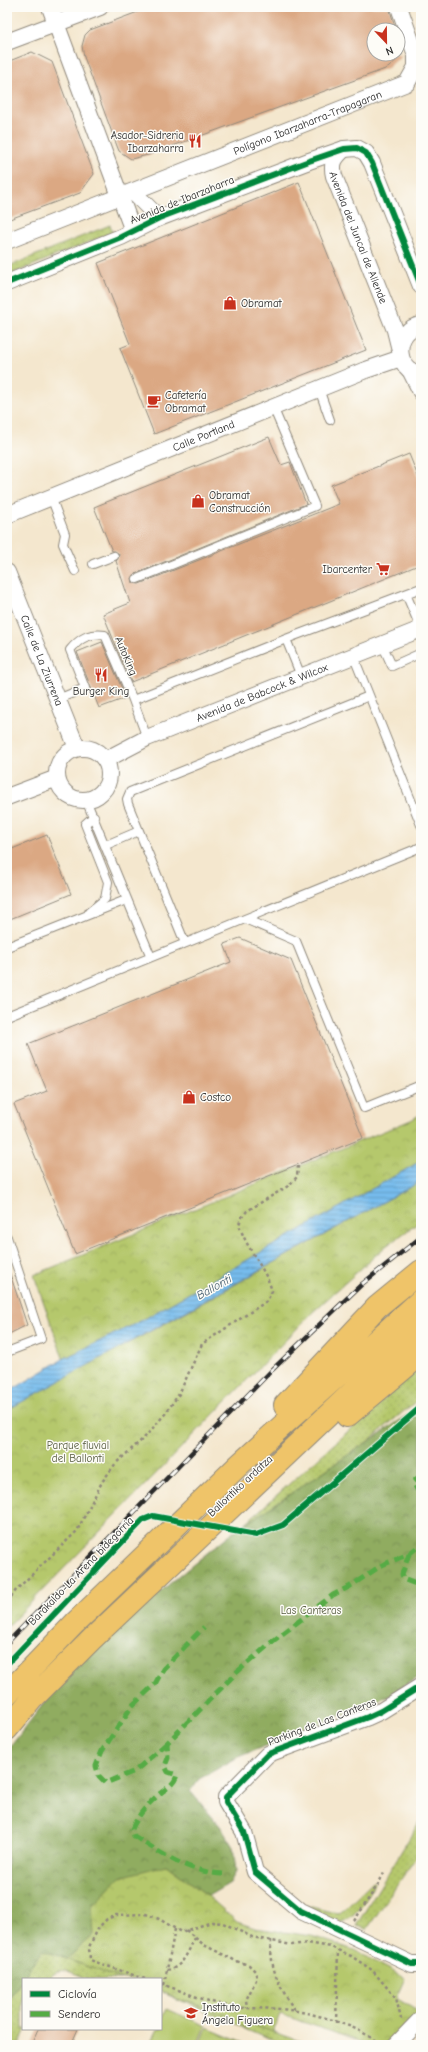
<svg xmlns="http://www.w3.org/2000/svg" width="428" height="2052" viewBox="0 0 428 2052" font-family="'Comic Neue',sans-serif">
<defs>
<pattern id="grass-dots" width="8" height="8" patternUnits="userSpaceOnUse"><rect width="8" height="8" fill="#b5c86c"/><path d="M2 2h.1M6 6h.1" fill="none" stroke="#9cac5e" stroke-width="1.8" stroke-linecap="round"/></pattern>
<pattern id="forest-crowns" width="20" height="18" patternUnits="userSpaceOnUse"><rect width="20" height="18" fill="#90ac60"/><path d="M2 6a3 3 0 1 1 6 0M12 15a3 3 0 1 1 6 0" fill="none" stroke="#768c4f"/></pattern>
<pattern id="park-crowns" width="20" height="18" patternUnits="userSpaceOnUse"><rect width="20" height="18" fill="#b5c86c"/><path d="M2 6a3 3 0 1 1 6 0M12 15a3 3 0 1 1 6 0" fill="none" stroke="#9cac5e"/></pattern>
<pattern id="water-rules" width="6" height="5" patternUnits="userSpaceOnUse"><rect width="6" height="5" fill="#76bced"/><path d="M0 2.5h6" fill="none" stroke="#6199c0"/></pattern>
</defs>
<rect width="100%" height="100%" fill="#fdfcf7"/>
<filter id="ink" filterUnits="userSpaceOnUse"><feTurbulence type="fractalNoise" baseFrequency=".025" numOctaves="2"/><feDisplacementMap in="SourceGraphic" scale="8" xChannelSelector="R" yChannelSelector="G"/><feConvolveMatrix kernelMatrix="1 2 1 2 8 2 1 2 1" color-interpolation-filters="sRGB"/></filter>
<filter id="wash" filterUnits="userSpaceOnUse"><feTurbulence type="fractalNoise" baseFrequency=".012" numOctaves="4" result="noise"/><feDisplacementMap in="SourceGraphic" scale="16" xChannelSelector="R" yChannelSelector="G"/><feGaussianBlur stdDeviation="0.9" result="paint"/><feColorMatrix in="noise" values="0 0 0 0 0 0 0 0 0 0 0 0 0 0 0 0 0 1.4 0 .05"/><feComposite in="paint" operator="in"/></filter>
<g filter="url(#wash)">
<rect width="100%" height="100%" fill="#f4e7ce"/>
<path fill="url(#grass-dots)" stroke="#707a4c" d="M110 225 113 232 7 276V267Z
M421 1366V1397L367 1442 240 1528Z
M421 1819V1850L367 1929 356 1926Z
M374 1880C373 1894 353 1921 338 1923L304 1905 339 1914Z
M42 1950 123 1979C113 1979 102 1980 92 1979 73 1977 62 1961 47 1979H23V2029H26L19 2045H7V2002Z
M161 1992 311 2045H284Z"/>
<path fill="url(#forest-crowns)" stroke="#5e6c46" d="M421 1406V1675L388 1696 238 1757 199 1779 190 1791 220 1826 233 1847 236 1871 230 1883 208 1896 166 1865 92 1906 94 1935 67 1959 42 1950 7 2002V1751L77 1660 229 1535Z"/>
<path fill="url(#park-crowns)" stroke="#707a4c" d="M421 1114V1161L137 1323 63 1359 69 1375 166 1323 421 1181V1221L386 1246 314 1311 7 1627V1410L69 1375 34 1275 411 1120Z
M166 1865 208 1896 237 1922 255 1928 312 1936 354 1950 405 1978 396 1998 419 2012 384 2045H370L280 2014 273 2032 161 1992V1979H123L67 1959 94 1935 92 1906 120 1877Z"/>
<path fill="#b5c86c" stroke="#707a4c" d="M167 2009 206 2026 198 2045H150L158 2029H161V2022Z
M207 2028 248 2045H200Z"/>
<path fill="url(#water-rules)" stroke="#50748c" d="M421 1161V1181L7 1410V1393L63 1359 137 1323Z"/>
<g id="blocks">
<path fill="#dba883" d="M151 7H389L396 30H374V54H403L388 68 148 155 131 159 119 151 117 146 84 57 82 46 85 35 90 30Z
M32 52 52 62 94 174 80 193 7 220V62Z
M299 182 366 350 154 434 120 348 130 344 98 263Z
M269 437 281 465 290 462 306 504 135 574 132 578 133 583 139 584 339 504 331 485 409 454 421 484V564L131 682 103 614 130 603 116 561 118 559 119 554 115 551H112L94 507Z
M102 642 126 698 99 708 77 652Z
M47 835 71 894 10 919 7 911V851Z
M240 938 291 960 363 1138 75 1254 14 1104 47 1091 28 1044 231 962 224 944Z
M7 1271H9L27 1325 7 1335Z
M38 2029H78L71 2045H31Z"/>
</g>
</g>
<g filter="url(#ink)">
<use href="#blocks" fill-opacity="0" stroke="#90897c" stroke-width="1"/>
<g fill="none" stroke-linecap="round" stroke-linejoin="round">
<g stroke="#90897c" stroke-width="10">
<path id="service" d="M319 389 330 420
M51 497 65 534 63 544 75 571
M93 564 114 556
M137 579 315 506 273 407
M406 594 421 629
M286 639 421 588
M382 644 392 666 421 653
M353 655 421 825
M58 699 85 688 70 650C80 638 89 633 105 635L133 700
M147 738 133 700 286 639 301 676
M86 800 151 957
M106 845 139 831
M89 912 105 899 108 882 85 824 94 816
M245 919 296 941 364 1108 421 1085
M185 943 128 804 127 799 130 792 369 696
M7 947 126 900
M7 1016 421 847
M7 1237 41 1339 7 1352"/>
</g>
<g stroke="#90897c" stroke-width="18">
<g id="minor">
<path d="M50 7 133 231"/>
<path d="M7 42 100 7"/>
<path id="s1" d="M344 149C334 158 331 163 334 176L395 330 400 350"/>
<path d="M133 192 159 218"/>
<path id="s2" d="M7 241 407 83 416 67V55L399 7"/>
<path d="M7 283 121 237 159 218 309 161 344 149 357 148 366 153 372 163 421 286"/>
<path d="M421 325C394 329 393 371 421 374"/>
<path d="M410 370 421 392"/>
<path id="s3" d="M7 515 363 371 401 358"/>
<path id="s4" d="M7 572 77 748"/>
<circle cx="83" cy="774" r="26"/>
<path id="s5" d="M105 760 147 738 421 629"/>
<path d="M7 797 57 778"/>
<path d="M421 1686 381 1711 368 1717 268 1754 226 1797V1802L244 1832 255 1872 301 1911 412 1964H421"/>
<path d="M396 2045 421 2019"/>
</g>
</g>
<g stroke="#90897c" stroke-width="24">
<path id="primary" d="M285 1405 377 1307 421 1271
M347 1416 421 1354
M7 1694 75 1623 239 1465 421 1300
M7 1729 32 1699 92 1639 421 1327"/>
</g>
<path stroke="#90897c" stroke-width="2.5" stroke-dasharray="3 3" stroke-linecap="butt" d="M7 1602 17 1589 77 1531 102 1482 116 1463 145 1437 165 1414 179 1394 202 1344 267 1301 272 1291C265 1267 246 1249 239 1224L242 1217 247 1211 288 1186 297 1177 298 1166
M354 1921 379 1883 385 1870
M186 1930 204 1945 236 1961 249 1965 255 1971 257 1978 246 2000 247 2008
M271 1940C270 1971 279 1985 295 2011
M167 1970C183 1968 188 1951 195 1938
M145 1979 90 1960 89 1947 99 1927 107 1919 116 1915 146 1914 159 1919 181 1932 212 1922 223 1923 252 1937 292 1945 308 1943 331 1947 351 1956 372 1970 396 1998 401 2019
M161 1984C183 1991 206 2002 228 2006 249 2010 270 2007 290 2010 317 2014 361 2026 380 2045
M164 1985 175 1929
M336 2023 338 1950"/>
<use href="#service" stroke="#fff" stroke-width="8"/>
<use href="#minor" stroke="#fff" stroke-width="16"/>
<use href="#primary" stroke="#efc469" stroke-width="22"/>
<g stroke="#2b2b2b" stroke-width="4.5">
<path id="rail" d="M7 1643 272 1370 362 1284 421 1237"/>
</g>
<use href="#rail" stroke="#fdfcf7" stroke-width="3" stroke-dasharray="9" stroke-linecap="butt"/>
<path stroke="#54ab44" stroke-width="5" stroke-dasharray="10 5" stroke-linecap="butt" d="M421 1475 413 1482 419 1493 417 1498H421
M409 1554 421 1544
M167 1743 135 1771 106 1783 99 1776 96 1766 102 1751 132 1706 155 1684 163 1669 204 1627
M223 1874C189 1872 163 1855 134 1836L132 1829C137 1817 146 1806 156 1797 164 1789 174 1786 177 1775L168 1772 165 1766 168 1758 167 1743 237 1672 273 1641 333 1595 349 1587 382 1565 409 1554 402 1574 403 1579 421 1586"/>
<g stroke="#fdfcf7" stroke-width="8">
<path id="cycleway" d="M7 283 121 237 159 218 309 161 344 149 357 148 366 153 372 163 421 286
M7 1664 143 1520 153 1516 256 1535 283 1525 421 1407
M421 1686 381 1711 368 1717 268 1754 226 1797V1802L244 1832 255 1872 301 1911 412 1964H421"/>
</g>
<use href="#cycleway" stroke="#00873e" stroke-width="6"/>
</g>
</g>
<defs>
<g id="restaurant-bare" transform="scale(1.08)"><path d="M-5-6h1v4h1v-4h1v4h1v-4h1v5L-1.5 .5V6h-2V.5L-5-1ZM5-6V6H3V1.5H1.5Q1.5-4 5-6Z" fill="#c8321e" stroke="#fdfcf7" stroke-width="2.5" paint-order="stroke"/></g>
<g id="shop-bare" transform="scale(1.08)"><path d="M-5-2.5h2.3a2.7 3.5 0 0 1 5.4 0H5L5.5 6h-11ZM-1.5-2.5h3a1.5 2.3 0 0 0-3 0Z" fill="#c8321e" stroke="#fdfcf7" stroke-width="2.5" paint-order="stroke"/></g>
<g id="cafe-bare" transform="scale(1.08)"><path d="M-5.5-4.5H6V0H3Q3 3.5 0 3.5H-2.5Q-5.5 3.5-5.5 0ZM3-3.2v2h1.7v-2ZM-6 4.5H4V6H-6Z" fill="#c8321e" stroke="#fdfcf7" stroke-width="2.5" paint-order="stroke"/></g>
<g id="supermarket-bare" transform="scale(1.08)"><path d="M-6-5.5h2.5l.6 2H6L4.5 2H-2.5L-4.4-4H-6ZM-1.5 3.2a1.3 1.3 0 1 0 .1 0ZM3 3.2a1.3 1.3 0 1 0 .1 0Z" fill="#c8321e" stroke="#fdfcf7" stroke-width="2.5" paint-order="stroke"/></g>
<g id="school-bare" transform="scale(1.08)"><path d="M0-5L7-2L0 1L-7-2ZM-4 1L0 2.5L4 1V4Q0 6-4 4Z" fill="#c8321e" stroke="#fdfcf7" stroke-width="2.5" paint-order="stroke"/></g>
</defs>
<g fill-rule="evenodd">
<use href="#restaurant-bare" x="195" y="141"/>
<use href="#shop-bare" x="230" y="303"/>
<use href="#cafe-bare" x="154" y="401"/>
<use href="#shop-bare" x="198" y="501"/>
<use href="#supermarket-bare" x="383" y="569"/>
<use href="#restaurant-bare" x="101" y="675"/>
<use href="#shop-bare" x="189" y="1097"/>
<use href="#school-bare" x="191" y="2013"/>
</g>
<g text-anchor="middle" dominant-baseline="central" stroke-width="3" stroke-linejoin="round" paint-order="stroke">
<g font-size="11" fill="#2b2b2b" stroke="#fdfcf7">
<text stroke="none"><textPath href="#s2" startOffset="323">Polígono Ibarzaharra-Trapagaran</textPath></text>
<text transform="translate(182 200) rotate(-22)">Avenida de Ibarzaharra</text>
<text stroke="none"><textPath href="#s1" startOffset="97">Avenida del Juncal de Allende</textPath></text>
<text stroke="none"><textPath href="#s3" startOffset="212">Calle Portland</textPath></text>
<text transform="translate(126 656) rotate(67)">AutoKing</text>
<text stroke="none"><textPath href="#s4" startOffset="95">Calle de La Ziurrena</textPath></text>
<text stroke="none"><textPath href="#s5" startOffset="171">Avenida de Babcock &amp; Wilcox</textPath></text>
<text transform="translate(240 1486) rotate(-43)">Ballontiko ardatza</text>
<text transform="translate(81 1571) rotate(-46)">Barakaldo-La Arena bidegorria</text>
<text transform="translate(322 1722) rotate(-21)">Parking de Las Canteras</text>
</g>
<g font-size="11" fill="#2b2b2b" stroke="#fdfcf7" text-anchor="start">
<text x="184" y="135" text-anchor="end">Asador-Sidreria<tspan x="184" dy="13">Ibarzaharra</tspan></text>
<text x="241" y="303">Obramat</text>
<text x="165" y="395">Cafetería<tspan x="165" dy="13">Obramat</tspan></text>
<text x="209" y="495">Obramat<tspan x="209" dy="13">Construcción</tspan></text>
<text x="372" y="569" text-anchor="end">Ibarcenter</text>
<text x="101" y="691" text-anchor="middle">Burger King</text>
<text x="200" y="1097">Costco</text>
<text x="202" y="2007">Instituto<tspan x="202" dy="13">Ángela Figuera</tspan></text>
</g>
<g font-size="11" fill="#545a3e" stroke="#fdfcf7">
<text x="78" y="1445">Parque fluvial<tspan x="78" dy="13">del Ballonti</tspan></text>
<text x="311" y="1610">Las Canteras</text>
</g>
<g font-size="12" font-style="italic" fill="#455e6f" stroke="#fdfcf7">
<text transform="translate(214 1287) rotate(-29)">Ballonti</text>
</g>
</g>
<rect width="428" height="2052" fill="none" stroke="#fdfcf7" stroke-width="24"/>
<rect x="22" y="1978" width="140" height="52" fill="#fdfcf7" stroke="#a9a8a5"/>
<rect x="30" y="1991" width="20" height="6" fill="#00873e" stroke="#a9a8a5"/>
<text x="58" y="1998" font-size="12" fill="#2b2b2b">Ciclovía</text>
<rect x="30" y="2011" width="20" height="6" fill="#54ab44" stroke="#a9a8a5"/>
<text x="58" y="2018" font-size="12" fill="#2b2b2b">Sendero</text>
<g transform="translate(386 42) rotate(158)"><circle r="19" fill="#fdfcf7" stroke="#a9a8a5"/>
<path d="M0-3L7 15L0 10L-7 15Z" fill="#c8321e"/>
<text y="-6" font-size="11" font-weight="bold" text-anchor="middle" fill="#2b2b2b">N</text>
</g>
</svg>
